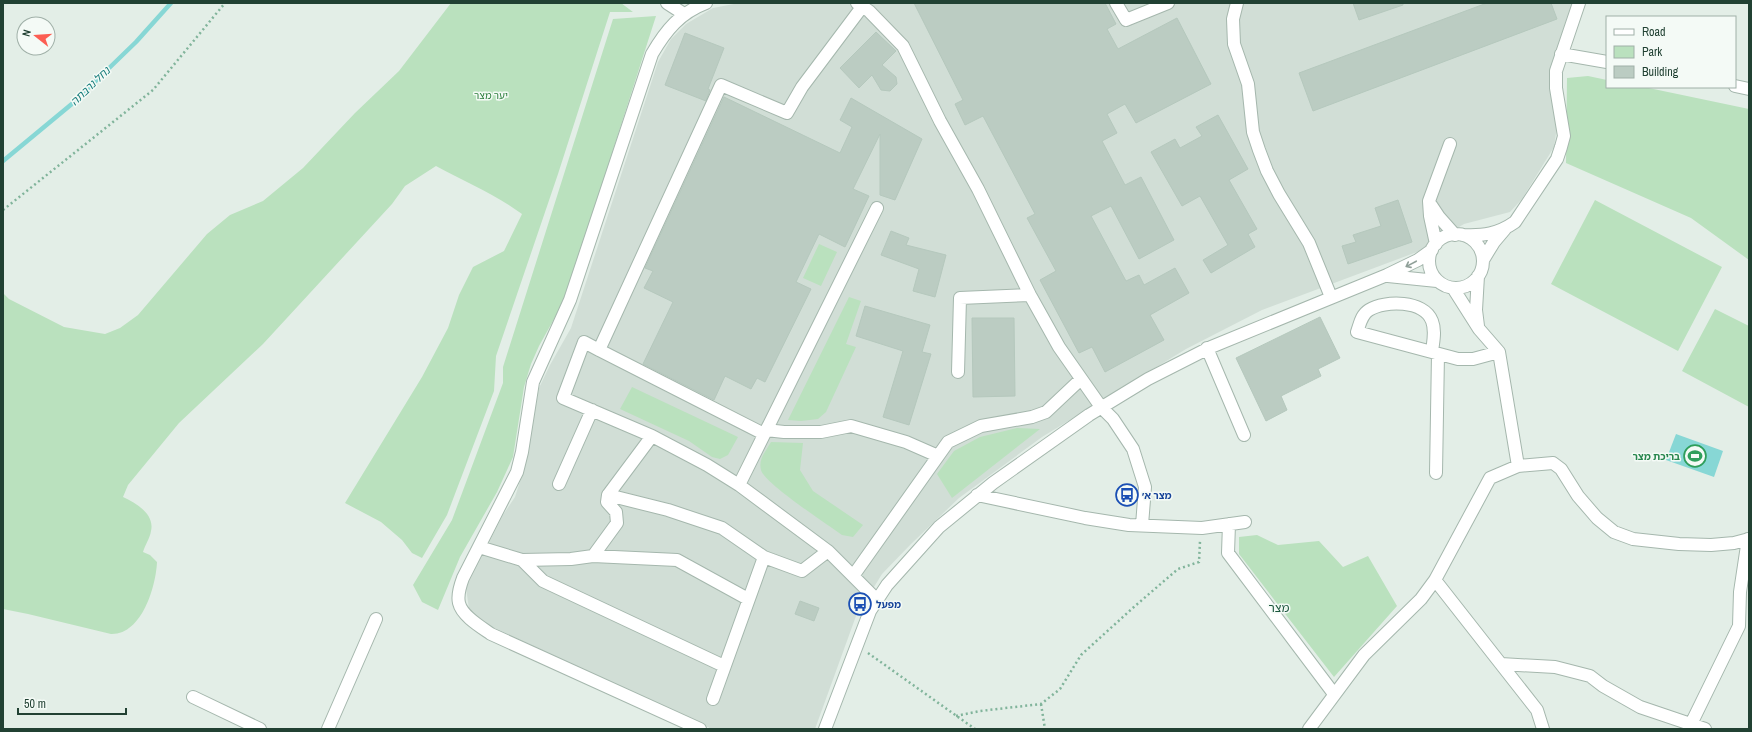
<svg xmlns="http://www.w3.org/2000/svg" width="1752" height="732" viewBox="0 0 1752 732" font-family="'Archivo Narrow','Noto Sans Hebrew',sans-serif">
<rect width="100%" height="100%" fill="#e3eee7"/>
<path fill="#d1ded6" d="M739 3H1572L1550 69 1557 127 1554 147 1522 199 1510 212 1464 224 1417 252 1262 310 1186 349 1042 437 959 498 911 544 882 574 856 616 815 729H712L484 623 469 609 466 588 503 515 515 497 525 466 539 388 550 365 571 328 658 62 671 39 686 24 713 8Z"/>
<path fill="#bae1be" d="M451 3H621L633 12H610L558 174 496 356 494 391 447 515 422 558 412 553 402 540 381 522 345 503 422 377 448 328 459 295 473 267 504 251 522 214C495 194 465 182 436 166L405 186 392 204 263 344 179 423 128 485 123 497C136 503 155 514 151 531 150 538 145 545 143 552L150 555 157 562C156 586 142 635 111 634L28 614 3 609V293L9 299 64 327 105 334 120 328 138 315 207 234 230 215 263 201 303 168 355 113 399 71Z
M656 16 572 278 559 310 539 346 531 364 524 387 513 457 497 492 460 557 438 610 422 602 413 585 452 520 503 383V367L613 19Z
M1588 76 1607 80V87H1644L1749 109V260L1691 218 1566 163 1567 78Z
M1595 200 1722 267 1678 351 1551 284Z
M819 244 837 252 821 286 803 278Z
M849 297 861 301 846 344 856 347 826 412 818 419 801 421 788 420Z
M1715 309 1749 326V407L1682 371Z
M632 387 738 437 728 455 720 459 712 457 689 441 620 409Z
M1017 428 1040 429 952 498 937 474 954 451 980 437Z
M771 442 803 443 800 470 813 491 863 525 853 537 842 535C828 525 763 482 761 470 758 459 766 451 771 442Z
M1257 535 1278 545 1319 541 1343 567 1368 556 1397 606 1334 677 1239 554V537Z"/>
<path fill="#87d7d5" d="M1676 434 1723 451 1714 477 1666 460Z"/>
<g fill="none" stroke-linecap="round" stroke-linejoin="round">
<path stroke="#87d7d5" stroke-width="4.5" d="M3 161 73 103 136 42 171 3"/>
</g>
<path fill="#bbccc2" stroke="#b5c8bd" d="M914 3H1105L1116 24 1107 29 1118 49 1177 18 1211 84 1136 123 1125 104 1107 114 1117 133 1102 141 1125 185 1141 177 1174 240 1139 259 1111 206 1091 216 1126 281 1139 275 1144 285 1175 268 1189 293 1150 315 1164 340 1105 372 1092 347 1079 353 1040 280 1056 271 1027 218 1035 214 983 116 965 125 955 104 963 100Z
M1353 3H1403V5L1359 20Z
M1487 3H1551L1557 19 1313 111 1299 73Z
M876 32 896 51 882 65 896 77 897 84 890 91 881 90 872 75 859 88 840 68Z
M685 33 724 48 708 89 710 90 706 101 665 85Z
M724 97 840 153 852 127 840 120 851 98 922 139 895 200 880 195V134L853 189 869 196 845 247 819 234 796 282 811 289 765 382 757 378 751 389 725 376 714 400 643 364 673 302 644 288 653 271 645 268Z
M1218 115 1248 169 1229 180 1257 229 1248 234 1255 247 1211 273 1203 260 1228 245 1200 196 1182 206 1151 152 1175 139 1180 148 1202 136 1196 127Z
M1398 200 1412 242 1348 264 1342 246 1356 242 1353 235 1381 226 1375 208Z
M891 231 909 238 906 245 946 255 935 297 913 291 919 269 881 255Z
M865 306 930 325 922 352 931 354 909 425 883 417 903 351 856 336Z
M1320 317 1340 358 1318 369 1321 376 1281 396 1287 410 1266 421 1236 358Z
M972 318H1014L1015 396 973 397Z
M800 601 819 608 814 621 795 614Z"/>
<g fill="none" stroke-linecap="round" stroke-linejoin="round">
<g stroke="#a5b7ad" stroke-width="14">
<path id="minor" d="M667 3 684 14
M857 3 869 11 903 46 940 121 978 189 1030 295 1059 347 1101 407 1113 419 1133 449 1145 487 1142 525
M1116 3 1126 20 1168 3
M1237 3 1233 19 1234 44 1248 84 1253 132 1259 150 1267 171 1279 194 1309 243 1331 297
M862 7 802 87 787 113 721 85 599 350 584 342 563 398 652 436 707 465 739 485 828 551 877 600
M1561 54 1607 62
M1735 86 1749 89
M1431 205 1439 217 1455 235
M1429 261a27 27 0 1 1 54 0a27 27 0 1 1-54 0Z
M1463 235C1483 236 1498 234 1515 222L1557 159 1561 147 1564 136 1556 88V71L1579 3
M1436 244 1430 216 1429 201 1450 144
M1483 260 1494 242 1505 229
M1388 276 1437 281
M1453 288 1479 329 1499 352 1518 466 1553 463 1561 469 1578 496 1597 518 1614 532 1633 539 1679 544 1711 545 1734 543 1749 539
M1478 326 1476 310 1478 276
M1207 348 1244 435
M599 350 764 434
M1432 352C1433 342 1436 331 1432 321 1424 300 1385 300 1369 310 1361 315 1360 324 1357 332L1458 359H1473L1499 352
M958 372 960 298 1030 295
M766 430 784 432H821L851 426 906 442 938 456
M1436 473 1438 354
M559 484 592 410
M739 485 877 208
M608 495 668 510 722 528 764 557 802 571 828 551
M977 495 1085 518 1129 525 1202 528 1245 522
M1229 524 1228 553 1334 694
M479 547 522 560 543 581 724 666
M593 556 617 523 616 512 607 502 608 495 652 436
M522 560 571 559 593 556 677 560 748 599
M853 576 948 442 981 426 1032 417 1046 412 1081 379
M1435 580 1537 710 1543 729
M1501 664 1555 667 1590 676 1603 686 1640 707 1705 729
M193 697 260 729
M713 699 764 557
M1691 724 1739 626 1740 592 1748 539
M328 729 376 619
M700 729 491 634C481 627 462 616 459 603 457 595 460 586 463 578L517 472 522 452 533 382 570 300 652 54C666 30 680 13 706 3
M825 729 870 611 887 585 939 527 993 483 1089 415 1148 379 1211 347 1387 275 1418 260 1432 250
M1309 729 1364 655 1421 599 1435 580 1490 478 1518 466"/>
</g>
<path stroke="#81b49b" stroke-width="2.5" stroke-dasharray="2 3" stroke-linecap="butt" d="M3 210 153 90 225 3
M868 653 975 729
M1041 704 1045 729
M956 716 980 711 1041 704 1060 689 1081 655 1135 606 1178 569 1199 562 1200 541"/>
<use href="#minor" stroke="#fff" stroke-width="12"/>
</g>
<defs><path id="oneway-shaft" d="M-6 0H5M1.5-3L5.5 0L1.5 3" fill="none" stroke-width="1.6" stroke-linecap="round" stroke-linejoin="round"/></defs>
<use stroke="#90a099" href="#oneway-shaft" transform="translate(1411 264) rotate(152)"/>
<defs>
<g id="stadium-ring" transform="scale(1.15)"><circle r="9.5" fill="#f4faf6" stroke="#2e9e5b" stroke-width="1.5"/><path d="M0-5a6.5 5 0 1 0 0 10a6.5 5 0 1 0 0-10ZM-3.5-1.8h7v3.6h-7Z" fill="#2e9e5b"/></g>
<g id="bus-ring" transform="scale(1.15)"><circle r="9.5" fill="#f4faf6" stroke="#1a4fb4" stroke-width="1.5"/><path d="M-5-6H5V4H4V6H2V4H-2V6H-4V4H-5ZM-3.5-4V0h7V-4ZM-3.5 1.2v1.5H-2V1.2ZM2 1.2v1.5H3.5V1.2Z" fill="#1a4fb4"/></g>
</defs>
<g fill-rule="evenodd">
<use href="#stadium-ring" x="1695" y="456"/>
<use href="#bus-ring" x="1127" y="495"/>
<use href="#bus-ring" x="860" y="604"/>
</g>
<g text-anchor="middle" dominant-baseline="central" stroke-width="3" stroke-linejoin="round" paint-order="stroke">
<g font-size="10" fill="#287b39" stroke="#f4faf6">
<text x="491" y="95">יער מצר</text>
</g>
<g font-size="10" font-weight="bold" fill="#27864d" stroke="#f4faf6" text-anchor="end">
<text x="1680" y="456">בריכת מצר</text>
</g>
<g font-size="10" font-weight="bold" fill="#164399" stroke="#f4faf6" text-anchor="start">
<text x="1142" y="495">מצר א׳</text>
<text x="876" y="604">מפעל</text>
</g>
<g font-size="11" font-style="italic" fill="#167c7a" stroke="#f4faf6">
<text transform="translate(90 86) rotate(-44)">נחל נרבתה</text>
</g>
<g font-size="12" fill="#1b553c" stroke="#f4faf6">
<text x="1279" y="608">מצר</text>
</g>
</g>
<rect width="1752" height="732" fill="none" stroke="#214133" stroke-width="8"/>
<rect x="1606" y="16" width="130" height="72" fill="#f4faf6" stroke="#a0b0a8"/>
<rect x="1614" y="29" width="20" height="6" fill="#ffffff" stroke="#a0b0a8"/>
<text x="1642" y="36" font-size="12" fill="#214133">Road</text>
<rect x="1614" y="46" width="20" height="12" fill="#bae1be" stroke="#a0b0a8"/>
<text x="1642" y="56" font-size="12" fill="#214133">Park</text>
<rect x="1614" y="66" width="20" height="12" fill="#bbccc2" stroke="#a0b0a8"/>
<text x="1642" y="76" font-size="12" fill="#214133">Building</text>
<g transform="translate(36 36) rotate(287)"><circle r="19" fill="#f4faf6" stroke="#a0b0a8"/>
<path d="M0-3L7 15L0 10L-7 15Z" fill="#fc5e53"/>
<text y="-6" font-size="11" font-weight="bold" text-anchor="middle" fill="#214133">N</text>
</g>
<path d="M18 708v6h108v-6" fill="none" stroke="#214133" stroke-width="2"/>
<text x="24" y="708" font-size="12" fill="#214133" stroke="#f4faf6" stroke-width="3" paint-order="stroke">50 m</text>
</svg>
